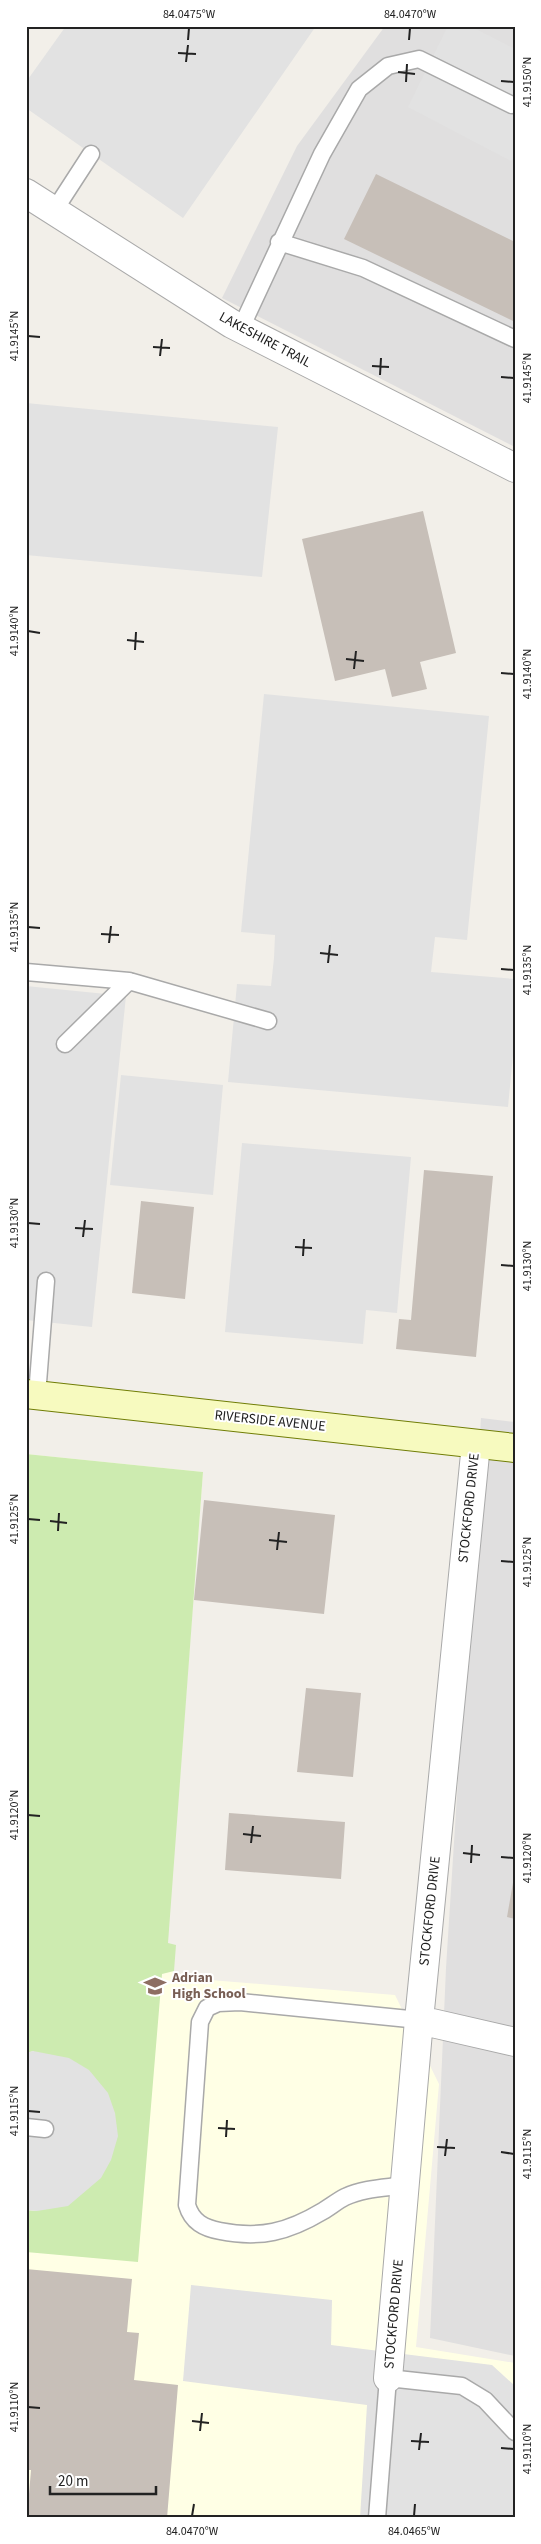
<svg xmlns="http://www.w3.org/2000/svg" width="541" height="2544" viewBox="0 0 541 2544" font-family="'Source Sans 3',sans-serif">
<rect width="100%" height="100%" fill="#f2efe9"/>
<path fill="#e0dfdf" d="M385 26H515V447L222 298 297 146Z
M481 1418 515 1422V2356L430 2338 446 1968Z"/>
<path fill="#ffffe5" d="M26 1454 203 1472 167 1943 174 1977 395 1995 439 2084 416 2347 515 2363V2518H26Z"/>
<path fill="#cdebb0" d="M26 1454 203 1472 168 1943 176 1945 174 1971 162 1974 138 2262 26 2252V2210L37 2211 34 2051 26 2053Z"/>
<path fill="#e2e2e2" d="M66 26H316L183 218 26 108V82Z
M448 26H470L515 49V154L511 161 408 107Z
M26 403 278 427 262 577 26 555Z
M264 694 489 716 467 940 435 937 431 972 515 979V1034L508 1107 228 1082 237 984 271 986 274 958 275 935 241 932Z
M26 986 126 996 92 1327 26 1320Z
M121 1075 223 1085 213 1195 110 1185Z
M242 1143 411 1157 397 1313 366 1310 363 1344 225 1332Z
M33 2051 69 2058 89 2070 108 2093 115 2113 118 2136 111 2160 101 2178 68 2206 37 2211 26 2210V2053Z
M191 2285 332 2300 331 2345 492 2365 515 2386V2518H360L367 2405 183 2381Z"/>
<path fill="#c7bfb8" d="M376 174 515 242V322L344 239Z
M423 511 456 653 420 662 427 689 392 697 385 669 335 681 302 539Z
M424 1170 493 1176 476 1357 396 1349 399 1319 411 1320Z
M141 1201 194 1207 185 1299 132 1293Z
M204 1500 335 1515 324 1614 194 1600Z
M306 1688 361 1693 353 1777 297 1772Z
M229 1813 345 1822 341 1879 225 1870Z
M514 1877H515V1919L507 1917Z
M26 2269 132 2279 127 2332 139 2333 134 2380 178 2385 167 2518H27L31 2470H26Z"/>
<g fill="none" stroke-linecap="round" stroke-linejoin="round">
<g stroke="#a9a9a9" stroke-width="19">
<path id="lane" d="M54 211 91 154
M279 242 363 268 515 339
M241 328 322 154 359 89 388 66 419 59 512 105
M26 972 129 981 268 1021
M65 1044 129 981
M37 1395 46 1281
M26 2127 45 2129
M405 2185C386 2188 364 2188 345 2197 337 2201 330 2207 323 2211 288 2232 260 2239 220 2231 204 2228 192 2222 187 2205L200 2022 207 2008 218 2003 240 2002 419 2020
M377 2518 388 2378 462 2386 485 2400 515 2432"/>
</g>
<g stroke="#a9a9a9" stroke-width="30">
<path id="street" d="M26 193 232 324 515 468
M419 2020 515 2042
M388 2378 419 2020 476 1444"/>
</g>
<g stroke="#707d05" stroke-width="30">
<path id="secondary" d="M26 1394 515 1448"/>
</g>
<use href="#lane" stroke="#fff" stroke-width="16"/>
<use href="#street" stroke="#fff" stroke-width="28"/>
<use href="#secondary" stroke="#f7fabf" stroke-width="28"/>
</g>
<path fill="none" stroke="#222" stroke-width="2" d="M188 40 189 28M409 40 410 28M178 53 196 54M186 62 188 45M398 72 415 74M501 81 514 82M406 82 407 64M28 336 40 337M153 347 170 348M160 356 162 339M372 366 389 367M380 375 381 358M501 377 514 378M28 631 40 633M127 640 144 642M135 650 136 632M346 659 364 661M354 669 356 651M501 673 514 674M28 927 40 928M101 934 119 935M109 943 111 926M320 953 338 955M328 963 330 945M501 969 514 970M28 1223 40 1224M75 1228 93 1229M83 1237 85 1220M295 1247 312 1248M303 1256 304 1239M501 1265 514 1266M28 1519 40 1520M50 1521 67 1523M58 1531 59 1513M269 1540 287 1542M277 1550 279 1532M501 1561 514 1562M28 1815 40 1816M243 1834 261 1836M251 1843 253 1826M463 1853 480 1855M501 1857 514 1858M471 1863 472 1845M28 2111 40 2112M218 2128 235 2129M226 2137 227 2120M437 2147 455 2148M501 2152 514 2154M445 2156 447 2139M28 2407 40 2408M192 2421 209 2423M200 2431 202 2413M411 2441 429 2442M501 2448 514 2449M419 2450 421 2433M192 2516 194 2504M414 2516 415 2504"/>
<defs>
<g id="school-bare" transform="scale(1.725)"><path d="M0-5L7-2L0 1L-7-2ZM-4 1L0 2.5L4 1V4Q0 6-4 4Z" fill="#8d6e63" stroke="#fff" stroke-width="2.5" paint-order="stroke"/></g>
</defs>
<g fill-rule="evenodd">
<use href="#school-bare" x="155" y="1986"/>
</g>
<g text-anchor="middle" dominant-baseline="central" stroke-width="4" stroke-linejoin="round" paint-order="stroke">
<g font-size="14" fill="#222" stroke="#fff">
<text transform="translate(265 340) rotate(28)">LAKESHIRE TRAIL</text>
<text transform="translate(270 1421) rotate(6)">RIVERSIDE AVENUE</text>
<text transform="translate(469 1508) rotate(-84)">STOCKFORD DRIVE</text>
<text transform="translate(430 1911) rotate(-84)">STOCKFORD DRIVE</text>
<text transform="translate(394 2314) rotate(-85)">STOCKFORD DRIVE</text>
</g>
<g font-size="14" font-weight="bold" fill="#785e54" stroke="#fff" text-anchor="start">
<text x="172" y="1978">Adrian<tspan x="172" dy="16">High School</tspan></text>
</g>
</g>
<rect width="541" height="2544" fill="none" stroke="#ffffff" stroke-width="55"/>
<path d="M50 2486v8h106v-8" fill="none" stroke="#222222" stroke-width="2.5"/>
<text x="58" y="2486" font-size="15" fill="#222222" stroke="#ffffff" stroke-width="4" paint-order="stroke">20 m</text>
<rect x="28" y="28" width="486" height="2488" fill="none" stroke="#222" stroke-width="2"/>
<g font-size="12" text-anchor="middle" fill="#222">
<text x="189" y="18">84.0475°W</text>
<text x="410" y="18">84.0470°W</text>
<text transform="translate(527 82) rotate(-90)" y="4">41.9150°N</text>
<text transform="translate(14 336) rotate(-90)" y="4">41.9145°N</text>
<text transform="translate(527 378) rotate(-90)" y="4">41.9145°N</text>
<text transform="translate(14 631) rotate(-90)" y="4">41.9140°N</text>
<text transform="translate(527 674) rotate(-90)" y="4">41.9140°N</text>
<text transform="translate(14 927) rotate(-90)" y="4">41.9135°N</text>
<text transform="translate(527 970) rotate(-90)" y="4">41.9135°N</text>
<text transform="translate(14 1223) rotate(-90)" y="4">41.9130°N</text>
<text transform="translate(527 1266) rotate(-90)" y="4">41.9130°N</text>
<text transform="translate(14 1519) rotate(-90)" y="4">41.9125°N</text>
<text transform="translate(527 1562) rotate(-90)" y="4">41.9125°N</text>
<text transform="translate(14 1815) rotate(-90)" y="4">41.9120°N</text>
<text transform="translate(527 1858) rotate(-90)" y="4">41.9120°N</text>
<text transform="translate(14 2111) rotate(-90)" y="4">41.9115°N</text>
<text transform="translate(527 2154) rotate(-90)" y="4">41.9115°N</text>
<text transform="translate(14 2407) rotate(-90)" y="4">41.9110°N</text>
<text transform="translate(527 2449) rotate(-90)" y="4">41.9110°N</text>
<text x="192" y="2535">84.0470°W</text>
<text x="414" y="2535">84.0465°W</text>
</g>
</svg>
